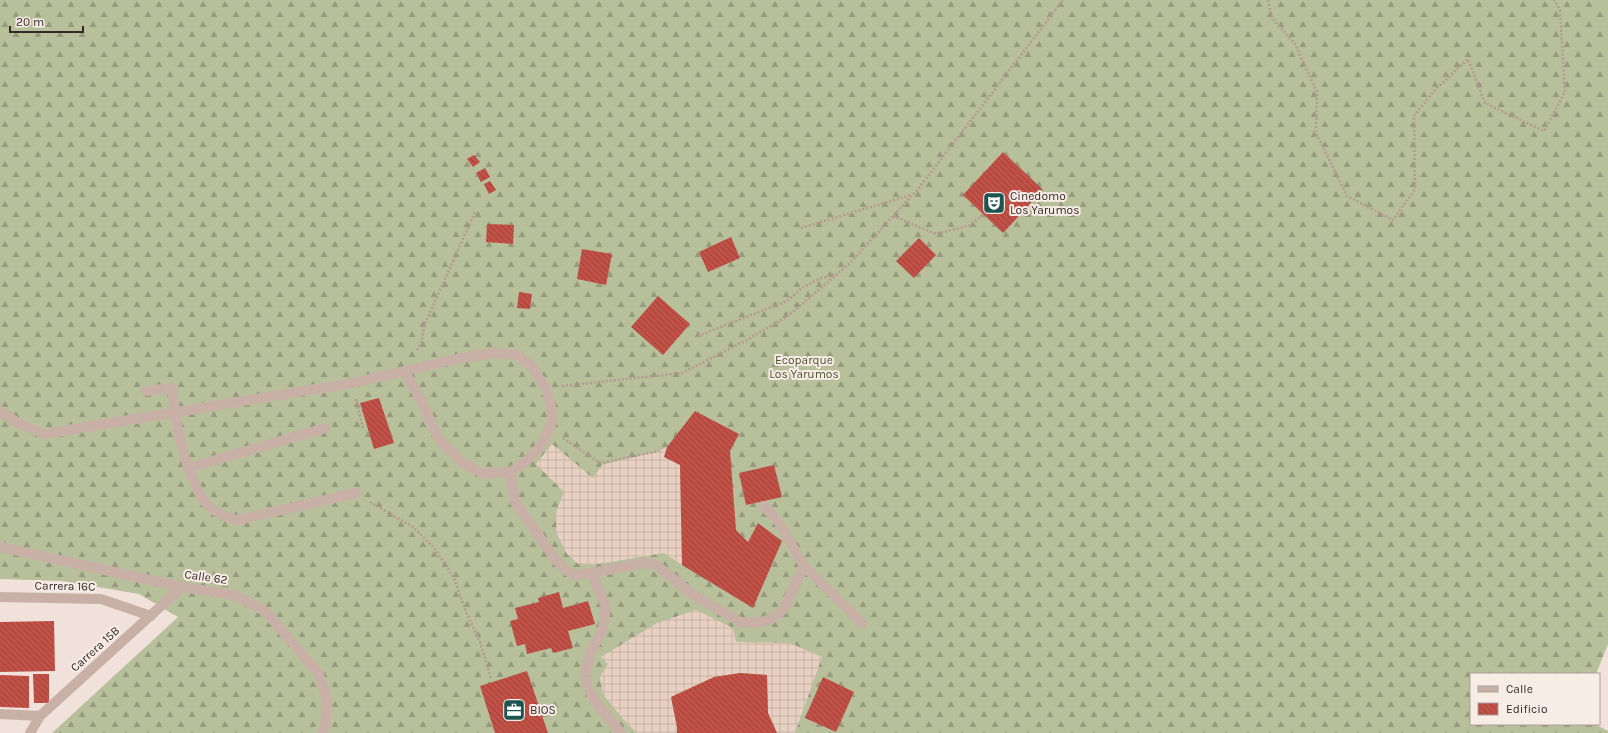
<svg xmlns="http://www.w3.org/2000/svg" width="1608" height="733" viewBox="0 0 1608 733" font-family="Karla,sans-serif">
<defs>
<pattern id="forest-firs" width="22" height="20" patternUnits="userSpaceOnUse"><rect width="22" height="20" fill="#b8bf9b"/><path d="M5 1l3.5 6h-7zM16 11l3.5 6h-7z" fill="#969b7e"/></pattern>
<pattern id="plaza-grid" width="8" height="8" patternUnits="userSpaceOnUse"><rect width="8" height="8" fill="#e8d1c2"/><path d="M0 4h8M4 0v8" fill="none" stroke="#c8b3a7"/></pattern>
<pattern id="building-back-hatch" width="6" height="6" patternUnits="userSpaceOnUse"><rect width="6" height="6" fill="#c15147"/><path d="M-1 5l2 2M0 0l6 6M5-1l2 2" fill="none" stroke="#9e433b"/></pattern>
</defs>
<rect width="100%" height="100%" fill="#f0e2da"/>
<path fill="url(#forest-firs)" d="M0 0H1608V644L1596 674H1471V724H1595L1608 731V733H52L178 617 139 594 62 581 0 579Z"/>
<path fill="url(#plaza-grid)" d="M552 444 593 478 602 465 659 451 667 447 664 457 680 465 682 565 664 553 592 565 578 564 567 554 556 532V512L564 492 536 464Z
M696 610 733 628 736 642 790 643 822 657 795 733H777L768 713 767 675 740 673 714 677 671 697 677 727V733H637L623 719 603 694 600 677 608 664 601 657 657 623Z"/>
<path fill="url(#building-back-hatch)" d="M1003 152 1043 190 1003 233 963 195Z
M474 155 480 162 473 167 467 159Z
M485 168 490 177 481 182 476 173Z
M490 181 496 190 489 194 484 184Z
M487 224 514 225 513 244 486 242Z
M731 237 740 258 708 272 699 252Z
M919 238 936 255 914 278 896 261Z
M582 249 612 254 606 285 577 279Z
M519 292 532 294 530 309 517 308Z
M658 296 690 324 663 355 631 327Z
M379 398 394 443 374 449 360 403Z
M695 411 739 434 730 451 736 530 748 542 758 523 782 541 753 608 682 565 680 465 664 457 667 447Z
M774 465 782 497 746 505 739 473Z
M559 592 563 608 588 601 595 624 568 631 573 648 553 653 551 648 527 654 525 644 517 646 510 621 518 619 515 608 539 602 538 598Z
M54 621 55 671 0 672V622Z
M527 671 548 733H495L480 686Z
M740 673 767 675 768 713 777 733H677V727L671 697 714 677Z
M33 674H49V703H34Z
M0 675 29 676V708L0 707Z
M823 677 854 692 836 732 805 718Z"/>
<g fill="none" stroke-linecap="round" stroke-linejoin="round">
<path stroke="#b49a91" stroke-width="2.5" stroke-dasharray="2 2" stroke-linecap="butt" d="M1268 0 1272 18 1295 44 1317 92 1316 133 1347 196 1393 220 1415 189 1414 116 1435 90 1468 59 1485 103 1544 131 1565 92 1560 10 1554 0
M893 216 936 234 968 226 977 220 983 214
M801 228 911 195
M698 336 787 301 802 288 819 279 835 274
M417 350 422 341 424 326 475 212
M562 386 682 373 745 341 788 316 849 264 918 189 999 84 1063 0
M356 399 363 428
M563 438 600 463 659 451
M370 502 413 527 434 548 454 578 467 614 480 642 491 678"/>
<path stroke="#c8b0a7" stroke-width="10" d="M146 391 172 388C175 423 185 473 205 502 212 512 226 517 237 520L356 493
M0 411 18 423 44 434 352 383 461 358 493 353 518 355 532 367 545 387 551 405 552 422 541 446 523 464 510 472 484 474 463 463 438 438 423 404 405 372
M188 468 325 428
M510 472 515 502 556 560 567 571 575 575 591 573 644 563 656 565 695 596 742 623 760 622 772 619 783 610 804 566
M764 506 778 521 804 566 862 623
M0 547 182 587 235 595 266 612 319 674 327 699 325 727 322 733
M591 573 606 607 603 629 590 653 585 674 588 688 597 704 621 733
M0 597 101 599 151 616
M0 714 40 716
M30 733 40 716 182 587"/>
</g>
<defs>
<g id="theatre-square" transform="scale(1.15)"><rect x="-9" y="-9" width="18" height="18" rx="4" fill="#1e544f" stroke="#f8ede6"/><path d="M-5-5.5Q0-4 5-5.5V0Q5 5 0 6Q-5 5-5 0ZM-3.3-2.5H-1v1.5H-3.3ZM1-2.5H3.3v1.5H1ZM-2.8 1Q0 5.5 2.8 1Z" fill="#fff"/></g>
<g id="office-square" transform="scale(1.15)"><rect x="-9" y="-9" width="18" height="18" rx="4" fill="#1e544f" stroke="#f8ede6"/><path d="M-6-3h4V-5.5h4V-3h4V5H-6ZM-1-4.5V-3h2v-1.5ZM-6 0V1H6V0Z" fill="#fff"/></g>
</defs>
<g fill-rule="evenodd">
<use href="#theatre-square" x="994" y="203"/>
<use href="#office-square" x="514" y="710"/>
</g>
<g text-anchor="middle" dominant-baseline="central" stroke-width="4" stroke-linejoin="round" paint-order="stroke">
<g font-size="12" fill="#352927" stroke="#f8ede6" text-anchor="start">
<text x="1010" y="196">Cinedomo<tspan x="1010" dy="14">Los Yarumos</tspan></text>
<text x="530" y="710">BIOS</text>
</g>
<g font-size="12" fill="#4a522c" stroke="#f8ede6">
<text x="804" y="360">Ecoparque<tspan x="804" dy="14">Los Yarumos</tspan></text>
</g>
<g font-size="12" fill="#352927" stroke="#f8ede6">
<text transform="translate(206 577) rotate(8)">Calle 62</text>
<text transform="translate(65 586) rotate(1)">Carrera 16C</text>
<text transform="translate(95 649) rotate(-42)">Carrera 15B</text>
</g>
</g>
<rect x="1470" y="673" width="130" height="52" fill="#f8ede6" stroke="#aa9f9a"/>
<rect x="1478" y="686" width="20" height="6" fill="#c8b0a7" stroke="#aa9f9a"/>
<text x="1506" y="693" font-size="12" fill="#352927">Calle</text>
<rect x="1478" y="703" width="20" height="12" fill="url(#building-back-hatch)" stroke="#aa9f9a"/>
<text x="1506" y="713" font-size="12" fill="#352927">Edificio</text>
<path d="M10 26v6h73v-6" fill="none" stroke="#352927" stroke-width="2"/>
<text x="16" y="26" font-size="12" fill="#352927" stroke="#f8ede6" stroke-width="3" paint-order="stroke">20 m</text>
</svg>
